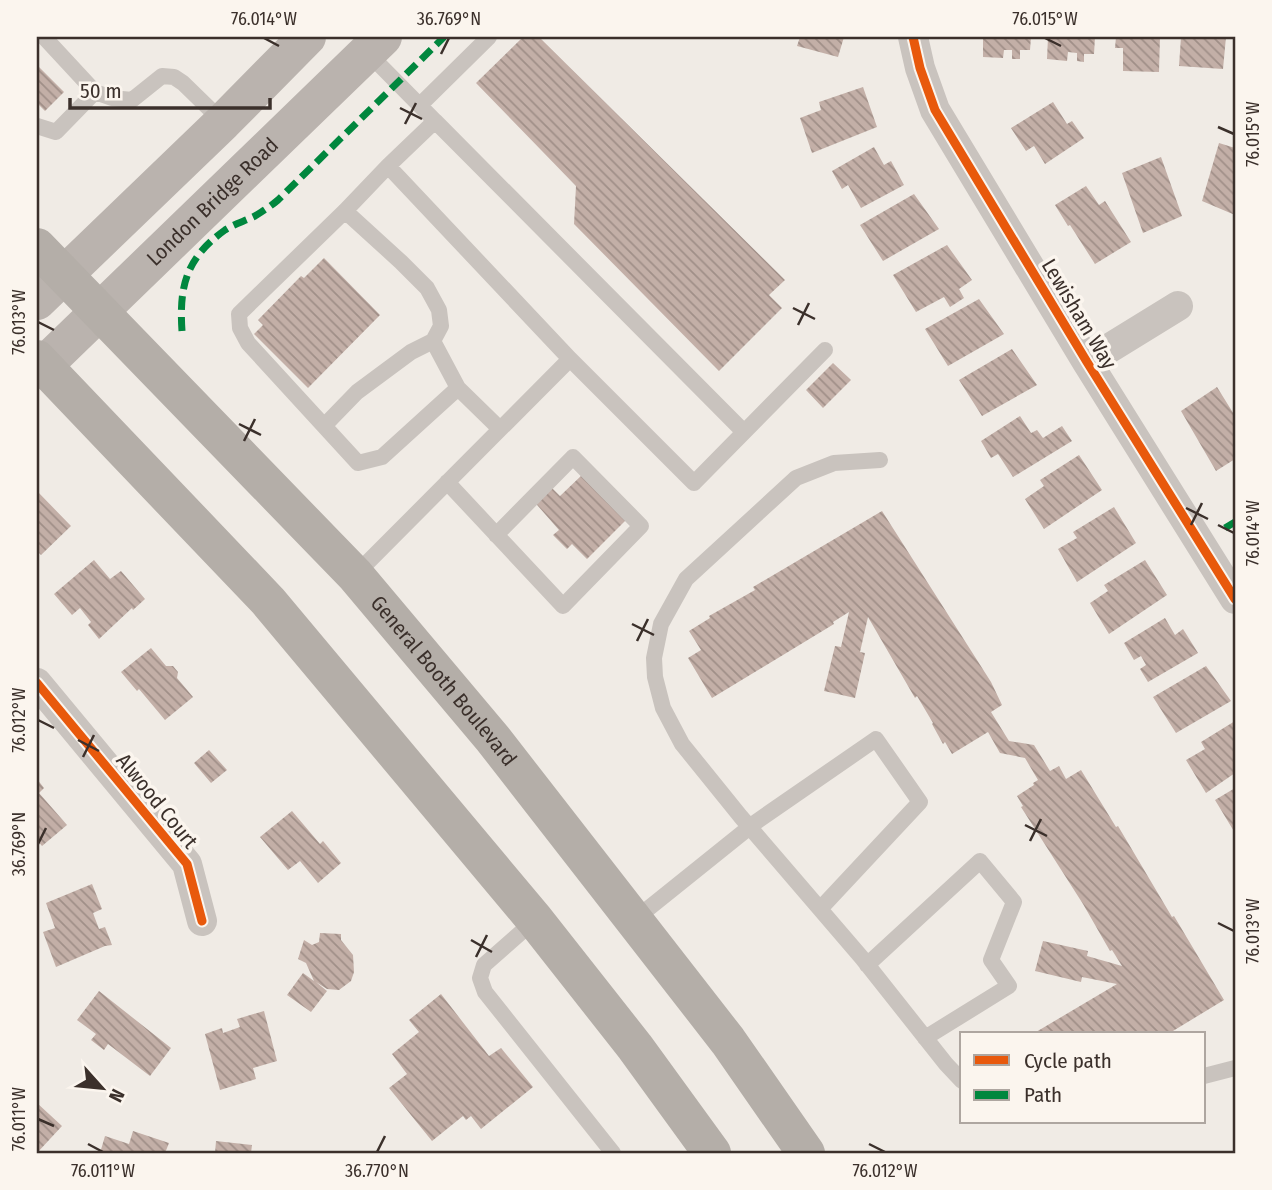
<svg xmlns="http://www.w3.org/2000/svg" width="1272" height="1190" viewBox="0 0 1272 1190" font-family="'Fira Sans Condensed',sans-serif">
<defs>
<pattern id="building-back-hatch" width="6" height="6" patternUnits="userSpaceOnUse" patternTransform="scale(1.75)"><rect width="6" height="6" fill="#c3afa7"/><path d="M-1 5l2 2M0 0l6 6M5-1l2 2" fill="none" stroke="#a08f88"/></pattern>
</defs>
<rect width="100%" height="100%" fill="#f0ebe5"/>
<path fill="url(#building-back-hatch)" d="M523 37H539L785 280 769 295 782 308 719 371 574 224 576 186 476 83Z
M800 37H844L838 57 797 46Z
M983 37H1031L1030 50H1020V59H1012V50H1004L1003 58 983 57Z
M1048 37H1095L1094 54H1084V62L1077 61V53L1068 52 1067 61 1047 59Z
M1116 37H1160L1159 72 1123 71V48H1115Z
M1181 37H1226L1223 69 1179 66Z
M37 65 64 92 45 111 37 103Z
M863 87 877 127 812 153 800 118 821 110 819 102Z
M1053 102 1067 124 1072 121 1084 138 1045 164 1034 146 1026 151 1011 128Z
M1219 143 1235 148V215L1202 201Z
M874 147 884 165 891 161 904 185 861 208 848 185 842 189 832 171Z
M1161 157 1182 216 1143 233 1122 173Z
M1086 186 1099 205 1105 201 1131 242 1095 264 1070 225 1068 226 1055 205Z
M914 194 939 229 883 261 860 225Z
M947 245 972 280 959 289 964 298 950 307 944 297 916 312 893 275Z
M324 258 380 315 308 388 254 334 263 325 258 320 301 276 304 278Z
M979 299 1004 334 948 366 925 329Z
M1012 349 1037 385 982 416 959 380Z
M833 363 851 380 823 408 806 390Z
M1217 387 1235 416V459L1216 471 1181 411Z
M1020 416 1031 433 1037 430 1043 438 1062 426 1072 441 1013 477 998 454 991 458 981 441Z
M1079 455 1102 490 1044 529 1025 499 1044 486 1040 480Z
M582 475 626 520 587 559 572 544 567 549 553 535 559 530 531 498 546 482 560 496Z
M37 491 71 526 41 555 37 551Z
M1114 507 1136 543 1077 582 1058 549 1077 538 1073 532Z
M882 511 991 682 1002 705 991 712 1009 741 1034 745 1050 771 1059 766 1066 779 1081 770 1116 827 1118 826 1172 917 1174 916 1224 1000 1168 1034H1038L1036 1032 1117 984 1082 977 1081 982 1035 971 1043 941 1088 951 1087 956 1122 966 1112 950 1110 951 1083 904 1021 807 1023 806 1017 796 1034 785 1033 783 1038 780 1025 758 1000 753 988 732 952 754 945 742 943 744 932 724 933 723 917 696 915 698 868 617 860 652 865 653 855 698 824 691 835 646 841 647 849 612 833 622 834 624 712 698 688 658 701 650 689 631 710 618 709 616 755 590 753 587Z
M94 560 110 579 121 571 145 599 133 610 132 608 99 639 88 625 91 622 80 608 72 615 54 594Z
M1145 560 1167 595 1109 634 1090 603 1108 591 1104 585Z
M1165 618 1175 635 1183 629 1198 653 1148 682 1140 669 1146 665 1141 656 1134 660 1124 643Z
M151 648 166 666H173L178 672 177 678 193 697 165 720 139 689 137 691 121 672Z
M1206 666 1231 701 1176 733 1153 697Z
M1235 721V773L1206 793 1186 760 1205 749 1201 742Z
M209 750 227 770 211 783 194 763Z
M37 779 44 788 39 793 67 825 42 846 37 840Z
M1235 788V833L1215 800Z
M292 811 320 844 323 841 341 863 318 883 300 861 288 870 260 837Z
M92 884 102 909 93 913 99 929 105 927 112 945 105 946 56 967 43 932 55 928 46 903Z
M320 933 341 934V940L353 955 354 972 351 981 339 990 327 989 316 982 327 991 311 1012 287 995 303 973 314 981 306 963 298 959 304 940 312 945 319 942Z
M99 991 171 1048 150 1076 108 1044 104 1050 91 1040 96 1034 77 1020Z
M441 994 489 1056 501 1048 533 1087 481 1129 471 1116 466 1120 463 1116 432 1141 389 1088 407 1074 392 1054 419 1032 409 1020Z
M264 1011 277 1061 253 1068 256 1079 220 1090 205 1034 222 1028 223 1033 240 1027 237 1019Z
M37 1103 62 1126 37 1153Z
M133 1131 169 1143 165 1153H100L105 1136 129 1144Z
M216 1141 252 1145 251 1153H215Z"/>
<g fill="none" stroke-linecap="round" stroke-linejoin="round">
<path stroke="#c9c3be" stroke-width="16" d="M44 37 95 92 112 98 132 100 162 76 174 77 183 83 223 122
M420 105 489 37
M435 121 744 432
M37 126 56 132 95 92
M388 166 345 211 239 314 240 328 248 343 358 463 382 457 458 388
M433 341 458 388 500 429
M570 359 694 483 825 350
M324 426 357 392 411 352 433 341 441 326 439 310 427 288 401 262 345 211
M880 460 834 463 796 478 686 579 661 624 654 658 655 677 663 708 682 744 741 817 862 958 946 1064 962 1081
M447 482 563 606 641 526 573 457 496 535
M355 575 570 359 388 166 435 121 367 52
M535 920 484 965 480 978 485 992 613 1153
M634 920 756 822 876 739 920 802 820 909
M867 965 980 861 1014 902 991 960 1009 986 925 1038
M1204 1076 1235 1068"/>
<path stroke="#c9c3be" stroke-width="30" d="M913 37 920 68 935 110 1087 362 1235 599
M1087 362 1178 306
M37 683 187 864 202 921"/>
<g stroke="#bab3ae" stroke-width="38">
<path d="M37 301 223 122 307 37"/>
<path id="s1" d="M43 366 383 37"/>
</g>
<g stroke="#b4aea8" stroke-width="38">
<path id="s2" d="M37 247 355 575 493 739 728 1041 806 1153"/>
<path d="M37 359 268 601 535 920 635 1047 712 1153"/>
</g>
<path stroke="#00873e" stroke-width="7" stroke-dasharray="14 7" stroke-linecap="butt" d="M182 331C179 286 186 258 225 230 234 224 245 221 255 216 263 211 271 206 278 200L444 37
M1225 528 1235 522"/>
<g stroke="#fbf5ee" stroke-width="13">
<path id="cycleway" d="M913 37 920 68 935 110 1087 362 1235 599
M37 683 187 864 202 921"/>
</g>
<use href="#cycleway" stroke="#e8590c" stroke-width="9"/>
</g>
<path fill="none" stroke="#3b302b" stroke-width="2.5" d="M264 38 279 46M1045 38 1061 46M441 54 449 38M400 108 422 119M405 124 416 103M1218 127 1234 134M793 308 815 319M38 322 54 330M798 325 809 303M239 424 261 435M244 441 255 419M1186 508 1208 519M1191 525 1202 503M1218 525 1234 533M632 624 654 635M637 641 648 619M38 720 54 728M78 740 99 751M83 757 94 735M1025 825 1047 836M1030 841 1041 819M38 844 46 828M1218 923 1234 931M471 940 492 952M476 957 487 935M38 1119 54 1126M88 1144 103 1152M869 1144 885 1152M377 1152 385 1136"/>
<g text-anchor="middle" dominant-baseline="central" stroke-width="7" stroke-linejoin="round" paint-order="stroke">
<g font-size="21" fill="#3b302b" stroke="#fbf5ee">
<text stroke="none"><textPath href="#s1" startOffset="236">London Bridge Road</textPath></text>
<text transform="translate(1079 314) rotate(59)">Lewisham Way</text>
<text stroke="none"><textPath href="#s2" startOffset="595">General Booth Boulevard</textPath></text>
<text transform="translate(157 801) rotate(51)">Alwood Court</text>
</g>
</g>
<rect width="1272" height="1190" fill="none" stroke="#fbf5ee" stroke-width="77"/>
<rect x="960" y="1032" width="245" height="91" fill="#fbf5ee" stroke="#aea6a0" stroke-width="2"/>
<rect x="974" y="1055" width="35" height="10" fill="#e8590c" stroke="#aea6a0" stroke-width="2"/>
<text x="1024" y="1068" font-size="21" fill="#3b302b">Cycle path</text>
<rect x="974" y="1090" width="35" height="10" fill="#00873e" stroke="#aea6a0" stroke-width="2"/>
<text x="1024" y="1102" font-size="21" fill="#3b302b">Path</text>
<g transform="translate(102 1088) rotate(117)" stroke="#fbf5ee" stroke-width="5" paint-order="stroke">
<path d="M0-5L12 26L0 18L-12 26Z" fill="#3b302b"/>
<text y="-10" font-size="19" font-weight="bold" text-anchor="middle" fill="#3b302b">N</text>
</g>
<path d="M70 98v10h200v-10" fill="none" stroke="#3b302b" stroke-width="3.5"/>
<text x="80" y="98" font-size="21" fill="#3b302b" stroke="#fbf5ee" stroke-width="5" paint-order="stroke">50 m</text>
<rect x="38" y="38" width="1196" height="1114" fill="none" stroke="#3b302b" stroke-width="2.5"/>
<g font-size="18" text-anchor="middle" fill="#3b302b">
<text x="264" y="25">76.014°W</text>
<text x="449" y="25">36.769°N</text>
<text x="1045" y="25">76.015°W</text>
<text transform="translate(1253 134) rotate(-90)" y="6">76.015°W</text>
<text transform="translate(19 322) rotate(-90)" y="6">76.013°W</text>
<text transform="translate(1253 533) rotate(-90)" y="6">76.014°W</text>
<text transform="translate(19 720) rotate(-90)" y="6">76.012°W</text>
<text transform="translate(19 844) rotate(-90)" y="6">36.769°N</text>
<text transform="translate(1253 931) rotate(-90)" y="6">76.013°W</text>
<text transform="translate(19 1119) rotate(-90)" y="6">76.011°W</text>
<text x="103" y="1177">76.011°W</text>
<text x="377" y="1177">36.770°N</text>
<text x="885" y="1177">76.012°W</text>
</g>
</svg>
